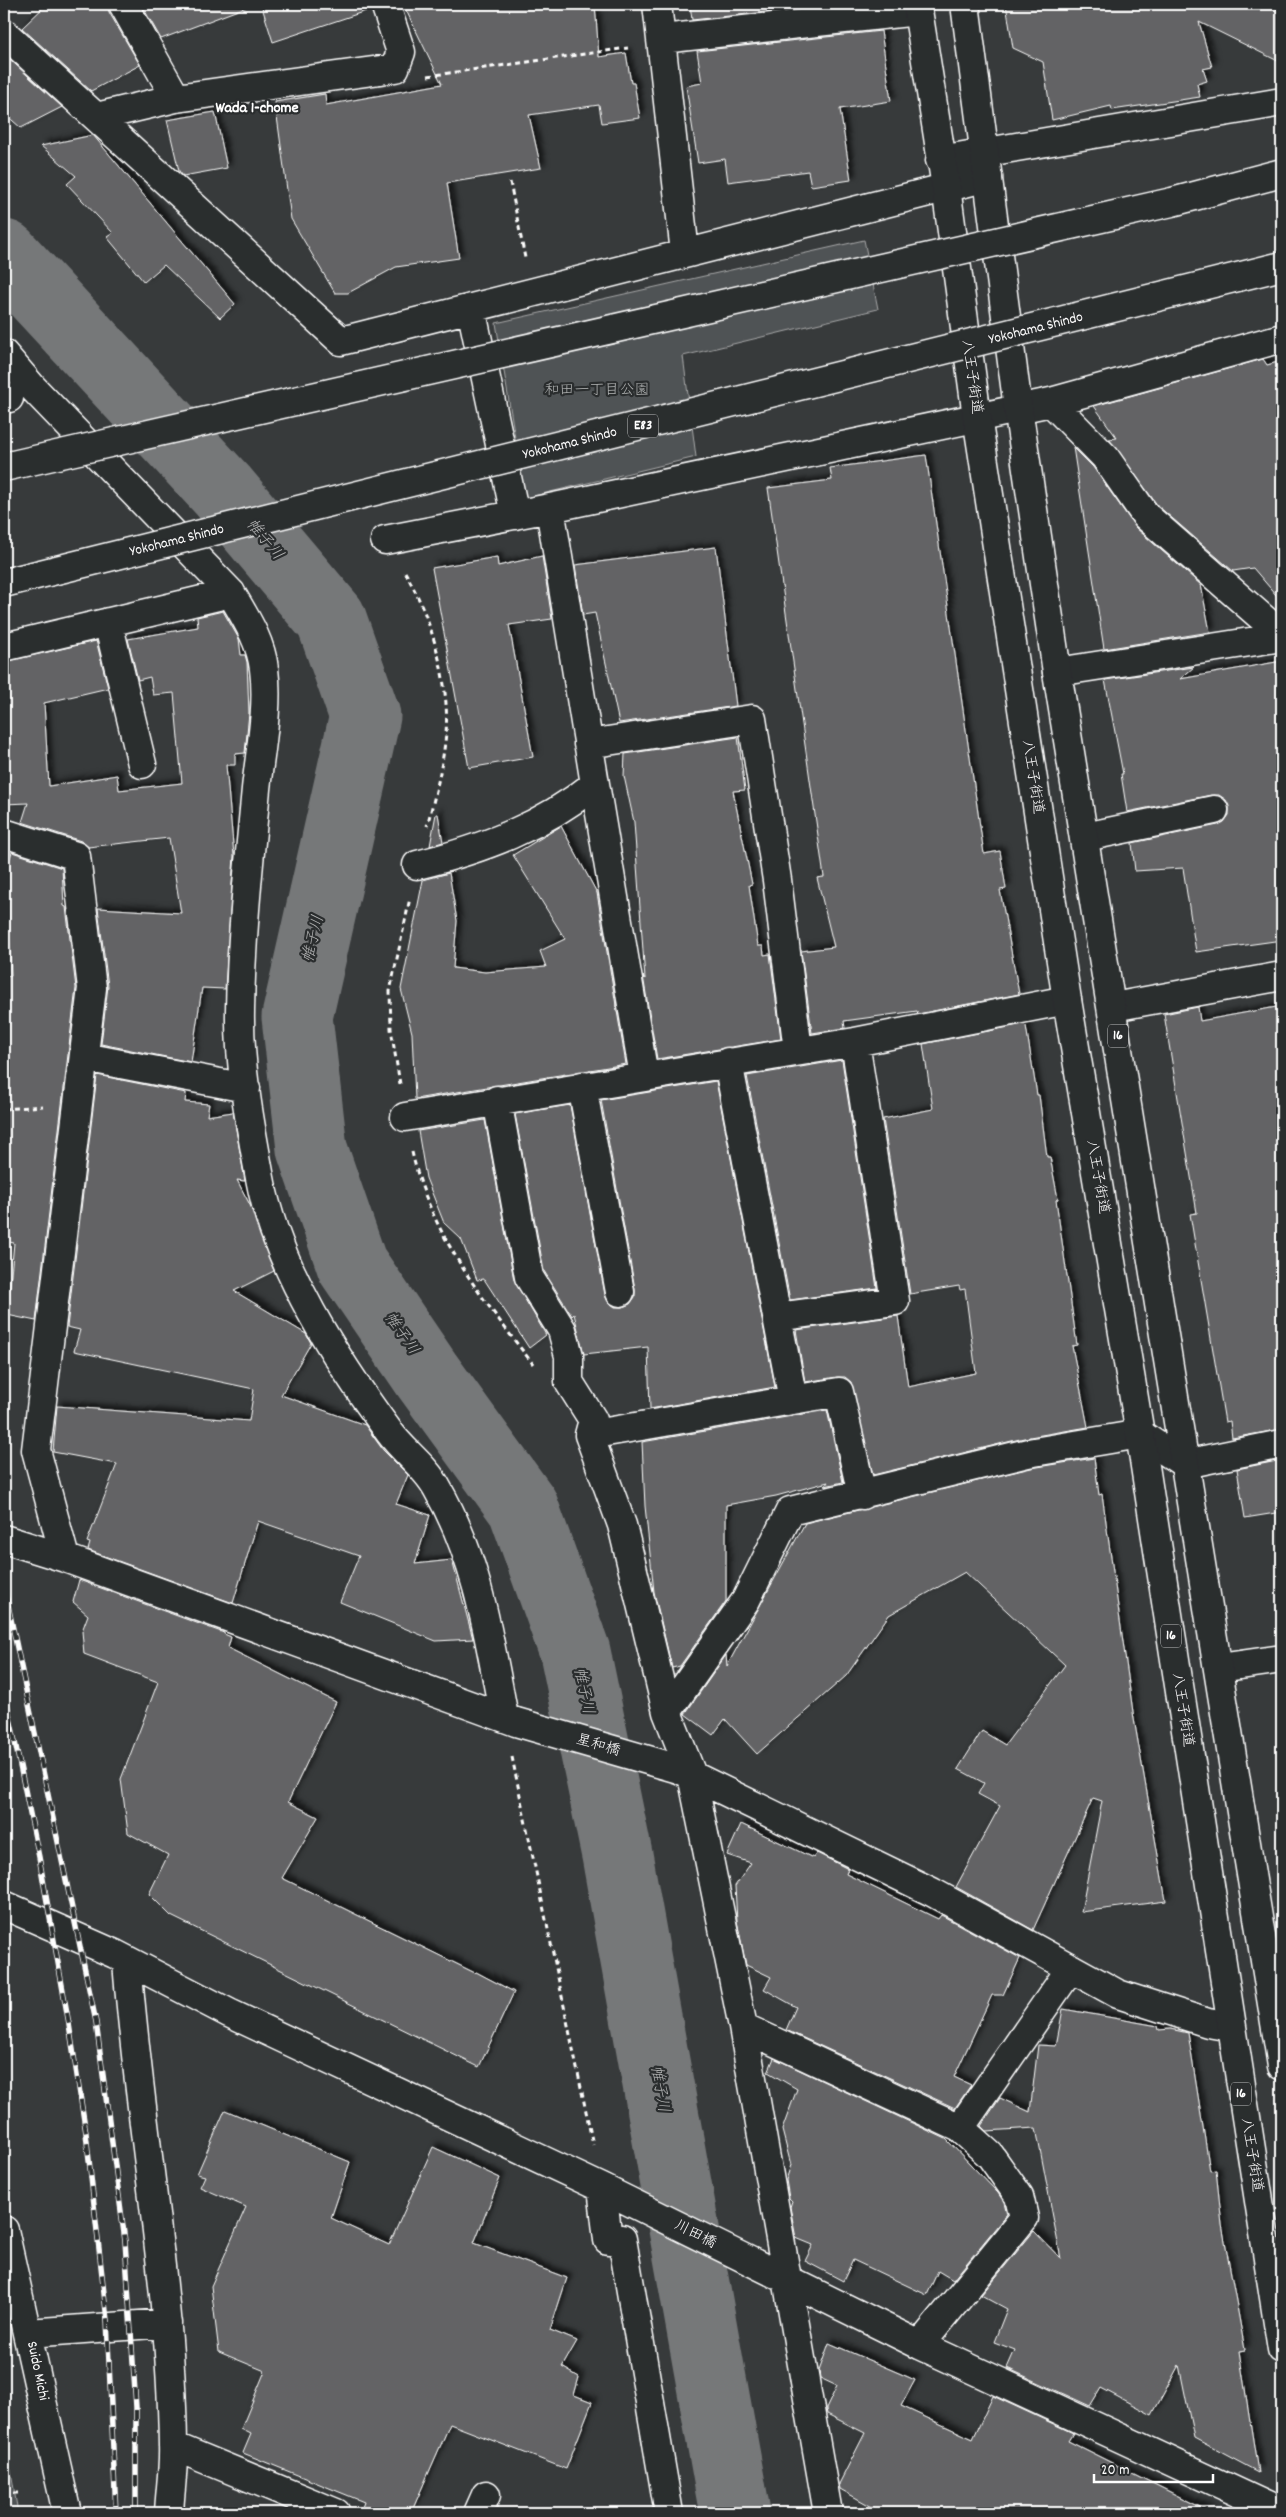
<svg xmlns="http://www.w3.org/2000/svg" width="1286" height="2517" viewBox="0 0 1286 2517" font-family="Dekko,'Klee One',sans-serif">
<defs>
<filter id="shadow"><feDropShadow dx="4.5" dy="-4.5" stdDeviation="2.5" flood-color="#0009"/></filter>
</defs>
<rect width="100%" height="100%" fill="#373a3b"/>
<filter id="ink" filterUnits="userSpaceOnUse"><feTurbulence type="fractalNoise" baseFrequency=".02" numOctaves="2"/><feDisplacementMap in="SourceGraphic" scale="10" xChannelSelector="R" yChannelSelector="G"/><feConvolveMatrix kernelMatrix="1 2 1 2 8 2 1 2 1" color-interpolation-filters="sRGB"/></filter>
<g filter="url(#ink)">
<path fill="#505354" stroke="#a8a9aa" d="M864 240 878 309 683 356 696 457 525 498 496 323Z
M4 2430 18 2513H4Z"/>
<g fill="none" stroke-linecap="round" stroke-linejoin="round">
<path stroke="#767879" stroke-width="71" d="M4 255 223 491 331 619 365 716 297 1017 312 1149 352 1265 427 1375 523 1507 575 1652 617 1855 735 2513"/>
</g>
<path fill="#636465" stroke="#fff" filter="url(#shadow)" d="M47 4H107L109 12 140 65 91 91 22 28Z
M141 4H246V7L161 39Z
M261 4H368L369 10 273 42Z
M403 4H595L599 57 626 53 631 83H634L640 118 602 123 599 105 529 115 541 168 447 183 459 258 396 267 348 293H335L291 219 275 102 325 94 326 105 442 84Z
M690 4H841L692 20Z
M1006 4H1264L1282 11V63L1199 22 1212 67 1203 69 1207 81 1197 84 1200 97 1112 110 1111 106 1052 120 1043 62 1013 48Z
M881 31 891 101 840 109 851 180 811 186 808 171 728 182 725 159 698 163 686 86 702 83 697 51Z
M4 54 62 107 21 128 4 113Z
M215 112 227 168 183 176 179 171 167 120Z
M93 135 235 304 220 318 164 265 144 282 107 237 113 233 67 184 76 176 41 146Z
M1263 359 1267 365 1282 361V602L1253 568 1233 571 1158 506 1109 439 1117 438 1094 406Z
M1073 447 1093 467 1136 528 1201 585 1210 632 1104 649Z
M926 455 984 854 1000 851 1006 889 1000 890 1019 994 918 1014 917 1011 844 1021 845 1028 812 1033 801 951 834 947 817 878 824 877 768 488 832 480 830 468Z
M716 547 736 706 619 723 595 613 583 615 575 565Z
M542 556 552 619 509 625 533 757 469 768 432 568 497 557 498 566Z
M223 611 239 639 241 655H245L247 662 249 713 245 753 235 754V765H226L234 856 225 989 202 988 191 1062 101 1044 108 986 98 908 181 913 169 838 88 847 81 841 22 822 28 803 4 804V662L96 641 97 644 108 688 44 703 49 786 117 775 119 790 182 783 174 693 153 695 150 677 138 680 128 639 198 627 197 617Z
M1282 661V940L1196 952 1183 868 1135 871 1132 843 1218 825 1224 822 1229 815V806L1226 800 1219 795H1211L1127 812 1121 774H1123L1105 680 1194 667 1180 679Z
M738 737 745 790 733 791 752 884 749 885 758 946H763L764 955 770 954 781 1039 657 1059 643 976 645 979 634 822 624 776 625 754Z
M436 814H438L443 842 430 846Z
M561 826 597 893 626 1064 415 1099 412 1033 401 989 423 880 449 873 457 921 453 968 485 972 546 967 540 951 565 939 513 855Z
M12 852 62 868 64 906 66 907 76 988 36 1321 7 1315 14 1243 4 1241V977L11 976 8 902 4 875Z
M1282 1006V1429L1232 1438 1230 1421 1225 1422 1190 1214 1197 1213 1164 1014 1198 1007 1200 1021Z
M1024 1024 1026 1026 1037 1095H1039L1047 1157H1050L1058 1199 1056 1200 1077 1345 1072 1346 1088 1427 1024 1438 873 1475 851 1382 845 1377H837L805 1382 796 1330 898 1316 908 1387 976 1373 965 1289 960 1290 959 1286 910 1294 883 1119 933 1109 923 1044Z
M842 1060 877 1288 790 1300 747 1076Z
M97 1075 186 1093 185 1102 209 1104 207 1116 233 1112 245 1181 237 1180 251 1207 274 1271 234 1291 306 1334 311 1343 281 1395 365 1425 383 1450 408 1475 396 1504 430 1515 415 1564 452 1560 473 1639 436 1641 340 1602 359 1556 258 1521 233 1603 88 1550 90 1543 87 1542 117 1464 53 1452 57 1406 249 1421 254 1389 74 1351 80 1330 67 1327Z
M716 1081 775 1387 650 1409 648 1347 584 1354 574 1314 572 1316 544 1271 515 1114 570 1105 605 1295 608 1302 615 1307H622L630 1304 635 1297V1289L601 1100Z
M485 1120 514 1280 546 1335 529 1348 484 1279 477 1280 461 1239 444 1223 426 1178 418 1131Z
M827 1410 843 1482 825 1486 828 1482 776 1496 726 1505V1601L680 1666 672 1668 654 1592 645 1506 642 1442Z
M1094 1458 1099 1495 1102 1494 1134 1719 1166 1901 1081 1912 1102 1801 1093 1798 1033 1930 956 1887 1000 1806 978 1794 984 1783 958 1769 982 1731 1005 1745 1065 1665 965 1572 889 1615 846 1676 757 1754 725 1719 713 1735 685 1714 726 1655 727 1666 805 1523 1031 1468Z
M1282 1460V1512L1245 1518 1237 1469Z
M79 1580 224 1633V1634L231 1637 228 1648 336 1702 288 1802 318 1817 282 1878 475 1973 476 1972 514 1992 479 2067 171 1916 149 1894 168 1855 128 1833 121 1779 158 1682 84 1654 82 1631 88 1615 73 1602Z
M741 1824 813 1858 817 1853 848 1869 846 1874 938 1919 941 1915 1020 1958 1003 1995H992L954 2077 971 2085 955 2108 786 2030 796 2007 764 1989 771 1977 746 1965 737 1921 735 1886 751 1863 727 1855Z
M1063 2009 1158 2026 1159 2030 1170 2029 1188 2033 1210 2171 1216 2170 1222 2225 1245 2350 1239 2351 1258 2472 1194 2438 1179 2365 1152 2415 1101 2388 1090 2406 1007 2368 1015 2350 994 2342 1007 2309 981 2295 1034 2231 1061 2259 1036 2128 986 2131 981 2126 1000 2098 1030 2112 1038 2045 1056 2046Z
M774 2058 946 2139 998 2193 1004 2202 1007 2214 953 2280 938 2271 927 2295 853 2260 843 2281 805 2261 813 2245 796 2238 790 2207 792 2201 789 2198 786 2180 791 2165 782 2130 797 2089 768 2072Z
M225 2110 350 2162 331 2218 389 2245 433 2147 500 2178 474 2243 567 2278 550 2330 577 2341 562 2367 579 2377 574 2395 592 2402 566 2469 450 2424 411 2513H360L364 2502 243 2453 251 2434 241 2429 265 2371 219 2352 211 2286 246 2207 200 2187 205 2176 197 2174Z
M829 2343 915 2380 901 2406 973 2439 993 2396 1073 2433 1068 2441 1212 2513H883L840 2489 839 2484 865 2433 827 2414 826 2409 837 2386 820 2378 819 2371Z"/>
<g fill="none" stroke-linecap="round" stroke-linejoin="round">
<g stroke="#fff" stroke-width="31">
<path id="minor" d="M123 4 176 98
M657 4 685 253
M4 33 341 341 988 177
M662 39 918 11
M96 117 176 98 395 68 401 52 385 4
M940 160 1282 102
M471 308 515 515
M4 354 33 388 231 593C245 617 261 641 264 669 269 708 260 751 256 789 249 863 241 937 240 1011 239 1066 250 1124 260 1178 276 1267 337 1361 390 1433 404 1452 426 1467 437 1488 478 1559 489 1638 504 1717
M4 399 9 398
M1051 402 1105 457 1146 516 1282 635
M385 540 550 508 1051 402 1282 338
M108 622 142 764
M4 647 231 593
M1057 672 1282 637
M588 744 752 719 777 880 798 1051
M595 784 644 1076
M4 833 76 856 92 988 36 1450 65 1558
M1085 837 1214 810
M417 865C482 849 542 827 595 784L550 508
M1113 1007 1282 976
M84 1057 246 1088
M728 1062 793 1400
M582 1086 620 1292
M497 1100 529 1277 562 1330 569 1356V1382L593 1420 589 1435 622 1525 667 1712 692 1775 743 2027 960 2128 990 2155 1019 2196 1024 2218 920 2345
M405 1117 855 1042 1067 1000
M777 1317 895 1301 855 1042
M589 1435 839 1392 862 1495
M4 1539 65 1558 516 1722 679 1769 932 1892 1118 1994 1208 2023 1231 2027
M1219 1668 1282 1659
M667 1712 746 1600 790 1511 1028 1453 1140 1434 1185 1464 1282 1444
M4 1905 115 1954 229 2013 602 2188 920 2345 1282 2513
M127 1961C139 2123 171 2283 173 2445 174 2468 170 2491 169 2513
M743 2027 828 2513
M960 2128 1071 1968
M602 2188 608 2240 622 2239 669 2513
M4 2230 67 2513
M28 2333 167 2323
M173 2446 336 2513
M478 2513 486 2495"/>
</g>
<g stroke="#fff" stroke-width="31">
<path id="highway" d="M917 4 946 187 977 417 1067 1000 1140 1434 1282 2349
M965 4 1018 408 1057 672 1282 2066"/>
</g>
<path stroke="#fff" stroke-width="3" stroke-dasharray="5 4" stroke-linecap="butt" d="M428 76 628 48
M510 182 525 258
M405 572C431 617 450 681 446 733 443 765 435 796 427 826
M400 1084 391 1029 390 991 410 898
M4 1109 43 1106
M412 1152C430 1233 483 1300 533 1364
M512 1757 593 2145
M4 2493H20"/>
<use href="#minor" stroke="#2a2d2e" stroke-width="28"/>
<use href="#highway" stroke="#2a2d2e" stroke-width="28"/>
<g stroke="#fff" stroke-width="5.5">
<path id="rail" d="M4 1586 96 2022 125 2241 136 2407V2513
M4 1689 39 1857 69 2024 86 2133 107 2320 116 2513"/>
</g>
<use href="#rail" stroke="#2a2d2e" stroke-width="4" stroke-dasharray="11" stroke-linecap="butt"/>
<g stroke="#fff" stroke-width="31" stroke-linecap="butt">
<path id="highway-bridge" d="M4 467 1172 202 1282 173
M4 583 1282 266"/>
</g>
<use href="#highway-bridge" stroke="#2a2d2e" stroke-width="28"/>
</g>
</g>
<g text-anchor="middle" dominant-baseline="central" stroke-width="4.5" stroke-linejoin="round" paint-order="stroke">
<g fill="#2a2d2e" stroke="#bfc0c0" stroke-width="1">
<rect x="628" y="414.5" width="30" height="23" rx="4"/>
<rect x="1108" y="1024.5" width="20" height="23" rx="4"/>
<rect x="1161" y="1624.5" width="20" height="23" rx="4"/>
<rect x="1231" y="2082.5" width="20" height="23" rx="4"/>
</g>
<g font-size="14" font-weight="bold" fill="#fff">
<text x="643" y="426">E83</text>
<text x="1118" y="1036">16</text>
<text x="1171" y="1636">16</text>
<text x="1241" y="2094">16</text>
</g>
<g font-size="15" fill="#fff" stroke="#2a2d2e">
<text transform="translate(1036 329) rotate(-14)">Yokohama Shindo</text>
<text transform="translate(971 377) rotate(82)">八王子街道</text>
<text transform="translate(570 444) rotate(-14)">Yokohama Shindo</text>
<text transform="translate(177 541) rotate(-14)">Yokohama Shindo</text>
<text transform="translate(1032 777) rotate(81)">八王子街道</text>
<text transform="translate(1097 1177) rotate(80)">八王子街道</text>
<text transform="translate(1182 1710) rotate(81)">八王子街道</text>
<text transform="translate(598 1746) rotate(16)">星和橋</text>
<text transform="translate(1251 2155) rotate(81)">八王子街道</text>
<text transform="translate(695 2235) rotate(27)">川田橋</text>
<text transform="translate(37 2371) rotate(78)">Suido Michi</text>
</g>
<g font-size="15" fill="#b0b2b2" stroke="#2a2d2e">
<text x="597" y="391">和田一丁目公園</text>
</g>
<g font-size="16" font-weight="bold" fill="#fff" stroke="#2a2d2e">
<text x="257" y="108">Wada 1-chome</text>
</g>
<g font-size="16" font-style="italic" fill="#b4b5b5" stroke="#2a2d2e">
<text transform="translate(264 540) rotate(50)">帷子川</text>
<text transform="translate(314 939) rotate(-77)">帷子川</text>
<text transform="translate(401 1334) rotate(55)">帷子川</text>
<text transform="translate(583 1691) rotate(78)">帷子川</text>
<text transform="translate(659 2089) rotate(80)">帷子川</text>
</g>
</g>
<rect width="1286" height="2517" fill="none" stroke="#2a2d2e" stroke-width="20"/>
<rect x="10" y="10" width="1266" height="2497" fill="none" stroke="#fff" stroke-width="2" filter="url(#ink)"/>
<path d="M1094 2474v8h119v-8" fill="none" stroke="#ffffff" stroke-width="2.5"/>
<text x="1101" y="2474" font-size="15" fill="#ffffff" stroke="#2a2d2e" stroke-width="4" paint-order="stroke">20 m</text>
</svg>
